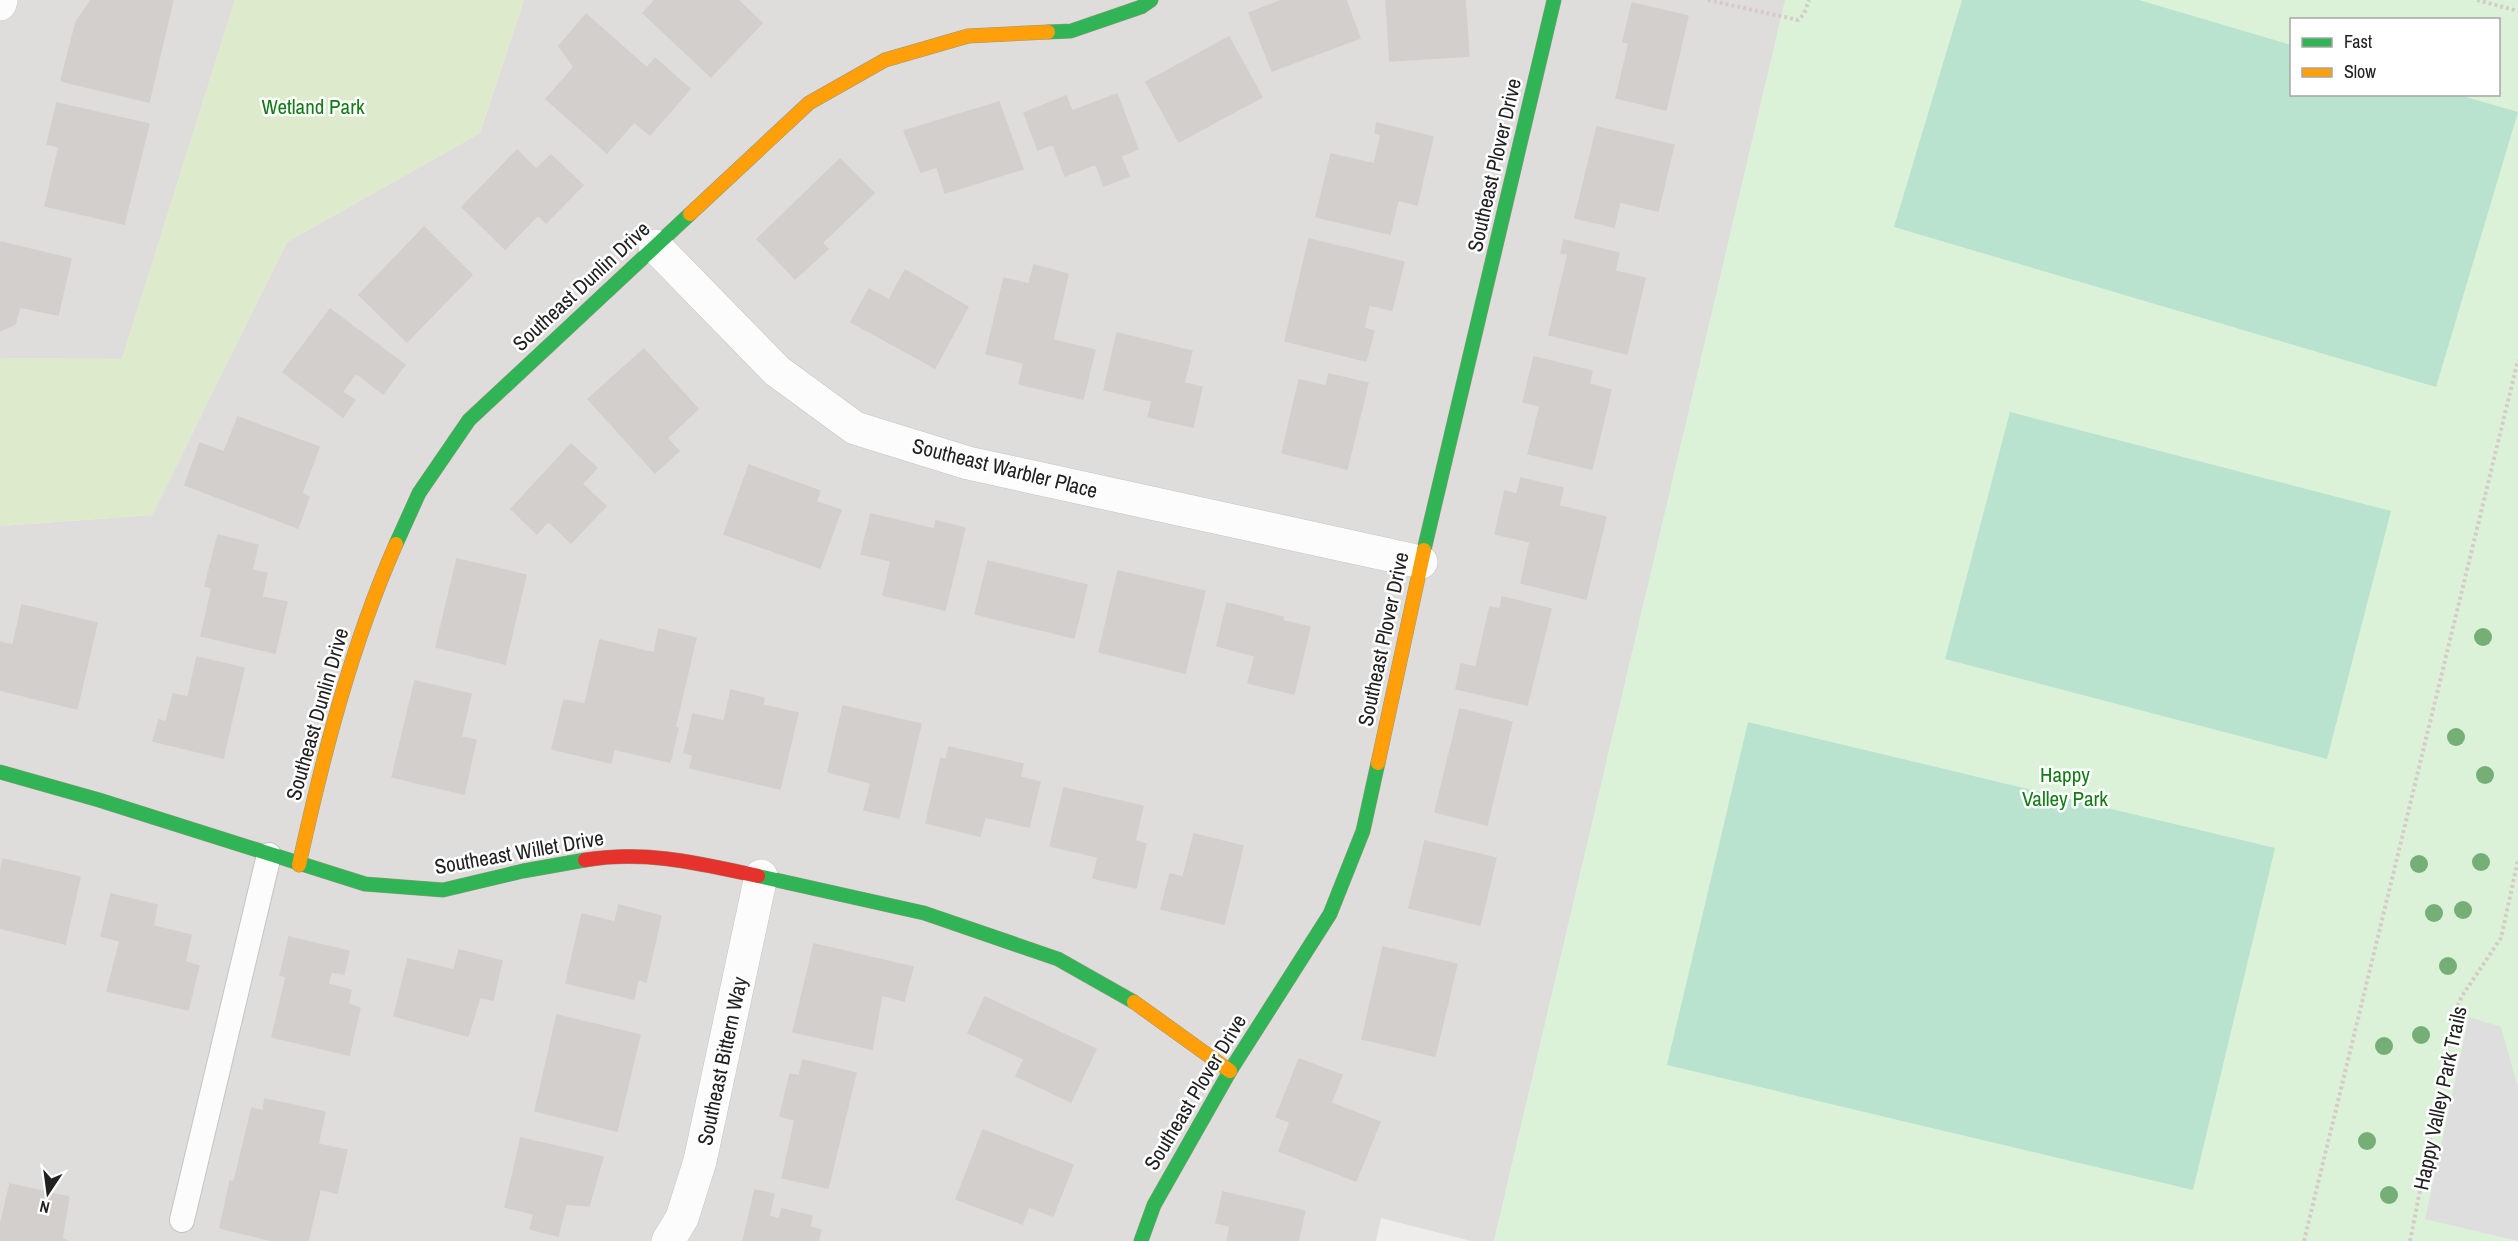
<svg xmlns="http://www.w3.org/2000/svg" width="2518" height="1241" viewBox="0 0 2518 1241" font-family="'Archivo Narrow',sans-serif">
<rect width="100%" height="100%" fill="#efedeb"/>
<path fill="#dedddc" d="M0 0H235L122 359 0 358Z
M524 0H1786L1494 1241H1471L1381 1218 1376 1241H0V526L152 515 287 242 480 133Z"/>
<path fill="#deeacc" d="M235 0H524L480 133 287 242 152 515 0 526V358L122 359Z"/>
<path fill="#dbf2d9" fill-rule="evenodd" d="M1785 0H2518V1241H1494ZM2292 20H2498V94H2292Z"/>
<path fill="#b9e3cf" d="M1962 0H2139L2291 45 2292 94 2459 95 2518 112 2436 387 1894 227Z
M2010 412 2391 511 2327 759 1945 659Z
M1748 722 2275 848 2193 1190 1667 1065Z"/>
<path fill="#dfdede" d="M2469 1017 2501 1027 2518 1087V1241L2425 1219Z"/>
<path fill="#d2cfcd" stroke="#d2cfcc" stroke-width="1.5" d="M91 0H173L149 102 61 81 76 22Z
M655 0H738L762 23 711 77 643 13Z
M1282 0H1346L1360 38 1272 71 1249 13Z
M1386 0H1465L1469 56 1390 61Z
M1632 3 1688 16 1666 110 1616 98 1629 43 1623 42Z
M586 14 647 68 655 58 690 89 650 135 634 122 607 153 546 99 574 67 559 46Z
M1229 37 1262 97 1179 142 1146 82Z
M1117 94 1138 149 1121 156 1129 176 1104 186 1096 164 1065 176 1053 144 1038 150 1024 113 1066 96 1072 111Z
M999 102 1023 169 945 193 937 167 921 172 904 131Z
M57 103 149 124 124 224 45 206 59 147 47 144Z
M1377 123 1433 137 1417 205 1398 200 1390 234 1316 217 1331 154 1374 164 1381 135 1375 133Z
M1597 127 1674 145 1658 211 1620 202 1614 227 1575 218Z
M517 150 536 169 551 155 583 185 546 223 538 215 505 249 462 207Z
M840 159 874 193 822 243 828 249 795 279 757 239Z
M424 227 472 275 407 342 359 295Z
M1309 239 1404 262 1392 310 1369 305 1364 328 1374 331 1366 361 1285 341Z
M1564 240 1619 253 1615 271 1645 278 1627 354 1549 335 1568 254 1561 253Z
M1 242 71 259 58 315 20 307 15 324 0 331Z
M1034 265 1068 274 1053 340 1095 350 1083 399 1019 384 1024 363 986 354 1004 278 1029 284Z
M905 270 968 307 935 368 851 322 869 289 889 300Z
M330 309 405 365 383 394 356 373 342 392 355 400 343 417 283 372Z
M1117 333 1192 351 1184 383 1202 387 1193 427 1148 417 1152 401 1104 390Z
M644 349 698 409 667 438 679 451 655 473 588 399Z
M1534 357 1592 371 1589 384 1611 390 1592 469 1528 454 1540 406 1523 402Z
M1329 374 1368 383 1347 469 1282 453 1299 380 1326 386Z
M238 417 319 447 302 493 309 497 298 528 185 485 200 443 224 452Z
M571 444 597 468 582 484 606 506 571 543 548 521 537 534 511 509Z
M749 465 820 491 816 502 841 510 820 568 724 534Z
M1521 478 1563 488 1559 506 1606 517 1586 599 1521 583 1530 542 1495 534 1505 491 1517 494Z
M871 514 934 529 936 521 965 528 945 610 883 595 891 561 861 554Z
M218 535 258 545 252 570 267 573 262 597 287 602 275 653 201 636 212 588 205 586Z
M457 559 526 575 505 664 436 647Z
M988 561 1087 585 1074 638 975 614Z
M1118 571 1205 591 1185 673 1099 652Z
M1502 597 1551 609 1527 705 1456 689 1461 664 1476 667 1490 607 1500 609Z
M1227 603 1283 617V621L1310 627 1294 694 1248 683 1255 656 1217 646Z
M22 605 97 623 77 709 0 690V642L13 645Z
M659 629 696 638 675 727 678 728 670 762 614 749 611 763 552 749 564 700 585 704 600 640 654 653Z
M197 657 244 668 223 758 153 741 159 720 166 722 173 694 188 697Z
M415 681 471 694 461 737 476 740 464 794 392 777Z
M731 690 764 698 763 705 798 713 780 789 690 768 693 755 684 753 693 714 724 721Z
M843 706 921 724 899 818 864 810 871 783 828 772Z
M1460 709 1512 722 1487 825 1435 812Z
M949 747 1023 764 1020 777 1040 782 1029 827 985 817 980 836 926 823 941 758 946 760Z
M1064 788 1143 806 1135 841 1146 844 1136 888 1093 878 1098 857 1050 846Z
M1194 834 1243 846 1224 924 1161 909 1170 874 1183 877Z
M1425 841 1496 858 1480 925 1409 908Z
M3 859 80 877 65 944 0 928V873Z
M111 894 157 905 153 926 191 935 185 962 199 966 188 1010 107 991 120 941 101 936Z
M619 905 661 916 646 982 638 979 634 999 566 983 582 914 615 922Z
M289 937 349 951 344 974 331 972 328 984 351 990 348 1004 360 1008 349 1055 272 1037 286 977 280 975Z
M814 944 913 967 904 1001 882 995 872 1049 793 1032Z
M1383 947 1457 964 1435 1056 1362 1039Z
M459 950 502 961 493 1000 480 997 468 1036 394 1016 408 959 454 970Z
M985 997 1096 1049 1071 1102 1016 1076 1024 1059 968 1033Z
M557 1015 640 1035 617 1131 535 1111Z
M1299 1059 1342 1075 1331 1103 1380 1122 1356 1181 1279 1151 1290 1122 1276 1117Z
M803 1060 856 1073 828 1188 782 1178 795 1120 780 1116 790 1074 799 1076Z
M265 1099 325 1112 318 1144 347 1150 337 1193 320 1189 308 1241H274L220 1228 230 1181 234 1182 252 1108 263 1111Z
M983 1130 1073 1165 1053 1216 1029 1207 1022 1224 956 1199Z
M521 1138 603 1157 589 1206 566 1204 558 1236 530 1229 534 1214 505 1207Z
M10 1184 69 1197 62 1239 68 1241H0V1226Z
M755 1190 774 1194 769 1216 779 1219 782 1209 812 1216 810 1227 821 1230 818 1241H743Z
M1223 1192 1305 1211 1298 1241H1227L1230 1226 1216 1223Z"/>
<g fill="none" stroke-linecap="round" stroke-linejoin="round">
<g stroke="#c5c4c3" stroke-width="26">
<path id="lane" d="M182 1220 269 855"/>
</g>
<g stroke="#c5c4c3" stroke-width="34">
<path id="street" d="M0 4 1 0
M655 246 777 371 855 428 968 463 1421 562
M668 1241 682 1218 700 1161 761 876"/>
</g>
<g stroke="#989882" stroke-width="15">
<path id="fast" d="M1048 32 1071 31 1141 7 1151 0
M396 544 419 493 469 420 690 214
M1424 550 1554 0
M0 772 99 800 365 884 443 890 523 871 585 860
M758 876 924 913 1058 959 1134 1002
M1141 1241 1154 1205 1230 1071 1330 914 1363 831 1378 763"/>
</g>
<g stroke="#989882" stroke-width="15">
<path id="slow" d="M690 214 809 103 885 60 968 36 1048 32
M1378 763 1424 550
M299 865C323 756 351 646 396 544
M1134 1002 1230 1071"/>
</g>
<g stroke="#989882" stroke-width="15">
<path id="jam" d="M585 860C646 850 698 863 758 876"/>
</g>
<path stroke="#d7cac9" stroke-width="4" stroke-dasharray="3 3" stroke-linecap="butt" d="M1708 0 1798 20 1804 14 1809 0
M2477 0 2518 11
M2304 1241 2518 360
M2410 1241 2456 1010 2462 996 2501 938 2518 860"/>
<use href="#lane" stroke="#fdfcfc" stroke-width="24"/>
<use href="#street" stroke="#fdfcfc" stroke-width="33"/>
<use href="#fast" stroke="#30b455" stroke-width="14"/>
<use href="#slow" stroke="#ff9f0a" stroke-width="14"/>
<use href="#jam" stroke="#e5322d" stroke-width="14"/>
</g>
<g fill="#75af75">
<circle cx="2483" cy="637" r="9"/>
<circle cx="2456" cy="737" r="9"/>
<circle cx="2485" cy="775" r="9"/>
<circle cx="2481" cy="862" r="9"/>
<circle cx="2419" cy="864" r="9"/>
<circle cx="2463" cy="910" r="9"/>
<circle cx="2434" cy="913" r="9"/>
<circle cx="2448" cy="966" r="9"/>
<circle cx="2421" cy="1035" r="9"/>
<circle cx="2384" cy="1046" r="9"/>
<circle cx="2367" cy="1141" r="9"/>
<circle cx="2389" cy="1195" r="9"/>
</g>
<g text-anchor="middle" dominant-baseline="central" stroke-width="5" stroke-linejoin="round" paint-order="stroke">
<g font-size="21" fill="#127c15" stroke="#fff">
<text x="313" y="106">Wetland Park</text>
<text x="2065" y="774">Happy<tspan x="2065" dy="24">Valley Park</tspan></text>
</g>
<g font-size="21" fill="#212121" stroke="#fff">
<text transform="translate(1494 165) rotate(-77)">Southeast Plover Drive</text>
<text transform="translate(581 286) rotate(-43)">Southeast Dunlin Drive</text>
<text transform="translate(1005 468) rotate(14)">Southeast Warbler Place</text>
<text transform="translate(1383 639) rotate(-78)">Southeast Plover Drive</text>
<text transform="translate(317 714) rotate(-74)">Southeast Dunlin Drive</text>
<text transform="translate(519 852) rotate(-10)">Southeast Willet Drive</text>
<text transform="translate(722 1061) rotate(-78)">Southeast Bittern Way</text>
<text transform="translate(1195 1092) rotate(-59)">Southeast Plover Drive</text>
<text transform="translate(2440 1098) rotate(-78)">Happy Valley Park Trails</text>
</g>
</g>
<rect x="2290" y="18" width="210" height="78" fill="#ffffff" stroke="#a6a6a6" stroke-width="1.5"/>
<rect x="2302" y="38" width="30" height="9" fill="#30b455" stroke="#a6a6a6" stroke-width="1.5"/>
<text x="2344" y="48" font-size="18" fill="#212121">Fast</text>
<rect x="2302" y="68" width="30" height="9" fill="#ff9f0a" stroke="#a6a6a6" stroke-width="1.5"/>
<text x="2344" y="78" font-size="18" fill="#212121">Slow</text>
<g transform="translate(48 1193) rotate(193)" stroke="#ffffff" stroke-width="4.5" paint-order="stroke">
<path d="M0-4.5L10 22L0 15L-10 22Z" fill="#212121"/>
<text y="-9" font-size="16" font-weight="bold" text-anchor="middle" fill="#212121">N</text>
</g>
</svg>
